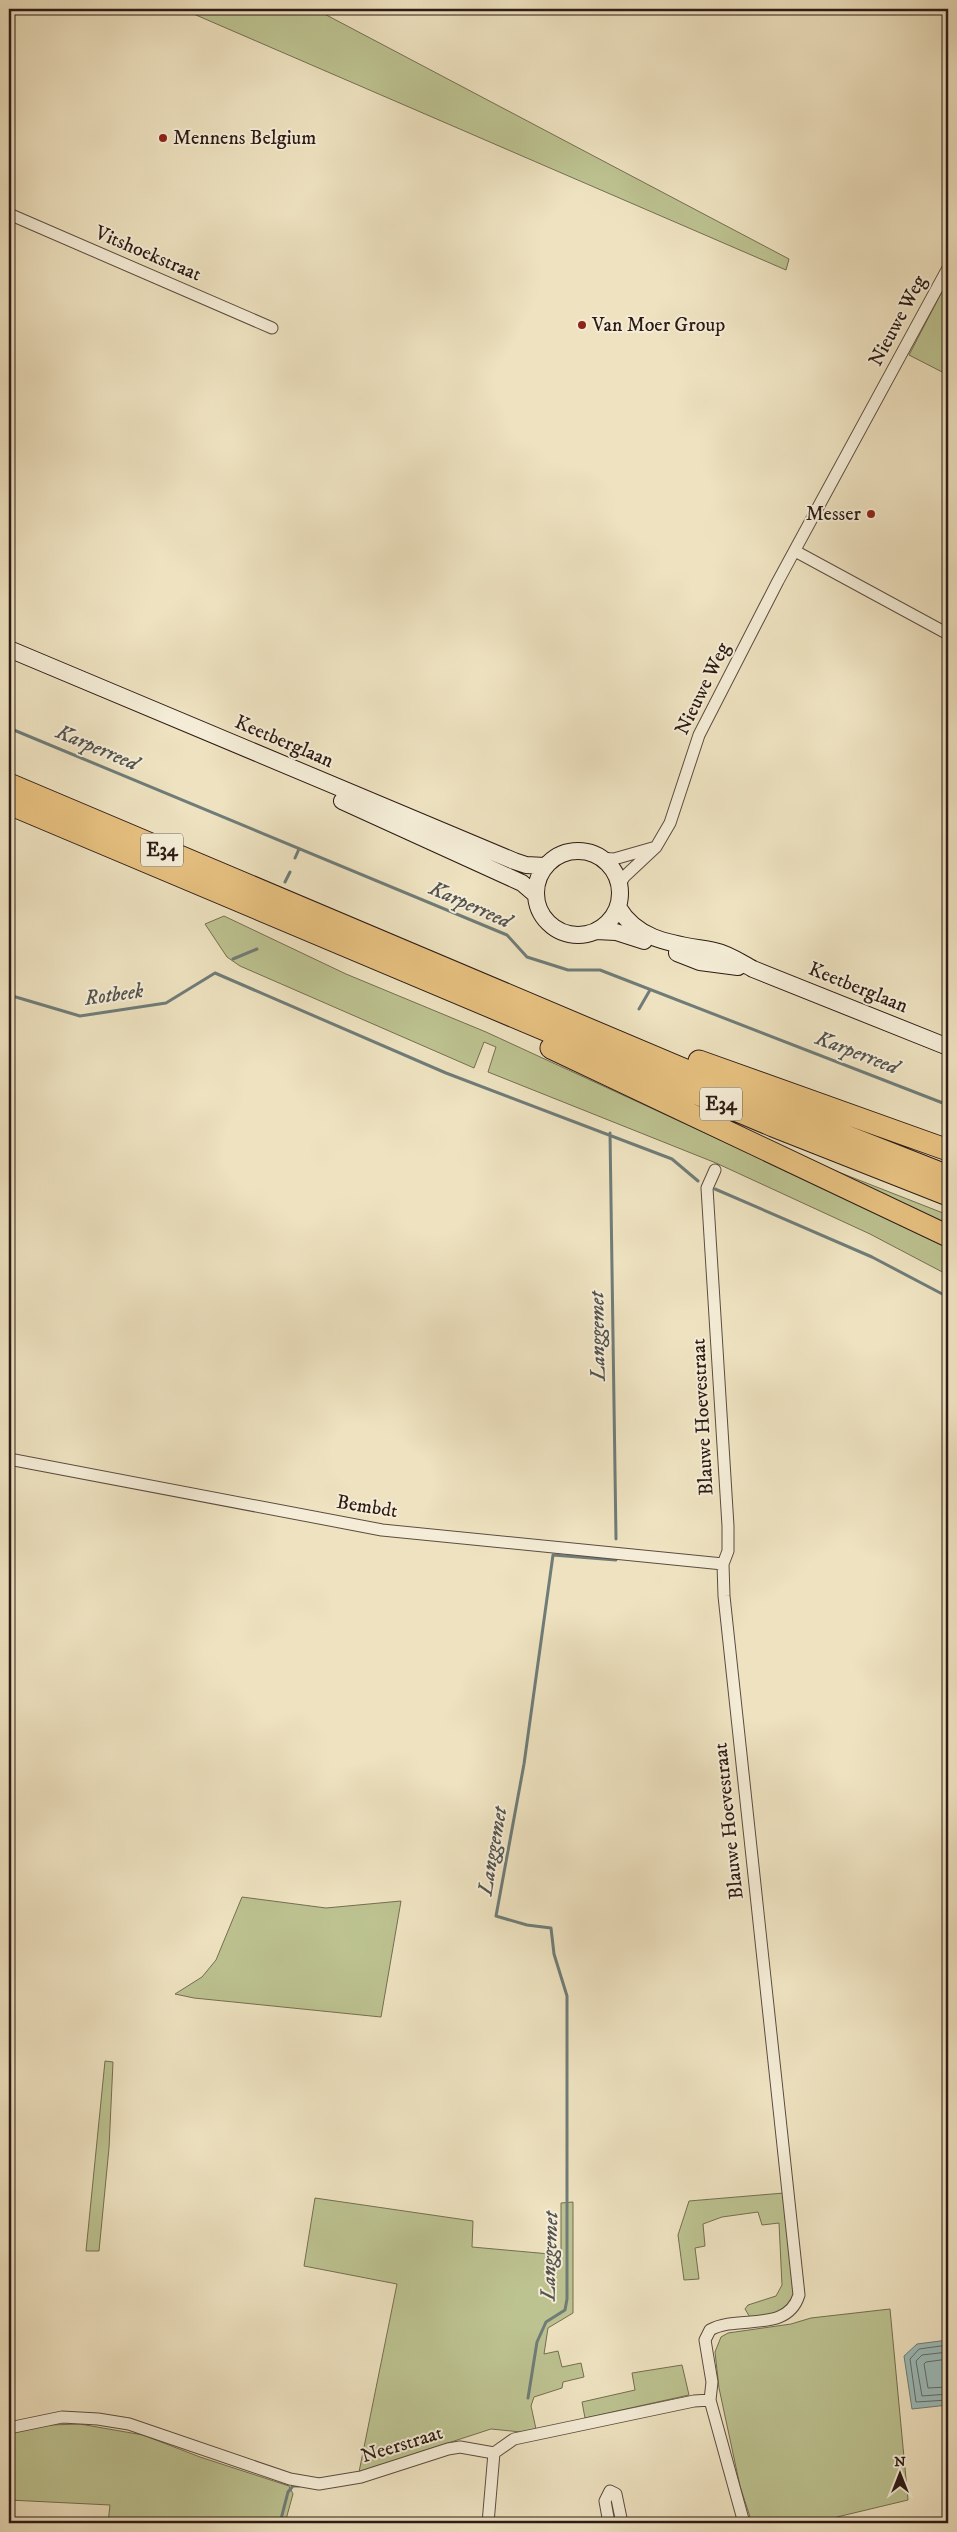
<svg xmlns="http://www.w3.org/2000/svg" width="957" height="2532" viewBox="0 0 957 2532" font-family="'IM FELL DW Pica',serif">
<rect width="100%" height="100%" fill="#eee2c0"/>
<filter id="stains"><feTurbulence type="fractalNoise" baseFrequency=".004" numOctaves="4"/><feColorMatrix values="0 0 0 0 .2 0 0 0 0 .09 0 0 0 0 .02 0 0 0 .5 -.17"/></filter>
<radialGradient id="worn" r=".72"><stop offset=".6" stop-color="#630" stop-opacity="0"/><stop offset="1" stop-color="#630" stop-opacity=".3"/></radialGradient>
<path fill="#bcc290" stroke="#746e52" d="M182 9H315L789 259 786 270Z
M948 280V375L909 355Z
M224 916 346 974 486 1032 948 1245V1275L870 1234 716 1163 488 1072 496 1047 484 1042 474 1068 240 966 227 957 205 924Z
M767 1144 948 1215V1231Z
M242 1897 326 1908 401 1901 381 2017 194 1998 175 1994 202 1977 216 1960Z
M105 2061 113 2062 109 2148 99 2251H86Z
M784 2193 795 2293C789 2314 770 2315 751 2319L745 2309 748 2305 776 2296 782 2285 779 2223 762 2225 758 2212 722 2217 703 2224 705 2246 695 2248 699 2279 684 2280 678 2235 689 2201Z
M315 2198 473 2221 472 2247 561 2255V2203L573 2202V2313L548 2328 544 2354 558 2351 562 2367 581 2363 584 2377 563 2382 562 2388 534 2397 531 2406 536 2429 521 2432 491 2429 359 2472 397 2284 304 2266Z
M890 2309 908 2500 837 2517 838 2523H752L740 2486 719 2388 715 2352 721 2337 728 2333 791 2324 811 2318Z
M682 2365 689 2395 585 2418 582 2402 635 2390 632 2373Z
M80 2424 143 2435 200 2457 289 2486 293 2494 285 2523H108L110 2505 9 2500V2433L49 2425Z"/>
<path fill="#9cbcba" stroke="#6f7c78" d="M948 2340V2405L912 2409 904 2356 917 2344Z"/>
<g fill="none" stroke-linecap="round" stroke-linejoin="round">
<path stroke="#646c68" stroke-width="1" d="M948 2345 919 2349 910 2359 916 2402 948 2400
M948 2352 922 2355 916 2361 922 2396 948 2394
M948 2359 926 2362 924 2364 928 2388 948 2387"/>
<path stroke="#6f7c78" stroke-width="3" d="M9 728 507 935 527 957 568 970H600L948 1105
M295 858 299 849
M285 882 290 872
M233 959 257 949
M215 973 446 1073 672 1159 698 1181
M9 995 80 1016 166 1003 215 973
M639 1009 650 990
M610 1133 616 1539
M715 1189 872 1257 948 1297
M528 2398 537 2342 546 2322 565 2310 567 2299V1996L554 1954 551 1928 527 1925 496 1916 524 1764 553 1555 616 1560
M280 2523 288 2492 293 2486H299"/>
<g stroke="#5c4d40" stroke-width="13">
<path id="minor" d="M9 214 272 328
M795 551 948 634
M600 858 614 859 656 847
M619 886 624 877 656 847 670 823 699 735 778 581 948 268
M715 1170 707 1188 728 1526V1551L723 1564 724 1596 799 2295C787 2334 738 2314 710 2330L705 2340 712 2382 710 2400 744 2523
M9 1459 382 1530 723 1564
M9 2428 62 2417 98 2419 129 2424 290 2479 319 2484 361 2477 448 2449 460 2447 494 2453 514 2439 694 2401 710 2400
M488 2523 494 2453
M609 2523 605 2501 610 2491 616 2494 622 2523"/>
</g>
<g stroke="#2c1b15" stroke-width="18">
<path id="secondary" d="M9 649 514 861 526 865 545 866
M342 801 522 883 536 895
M536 893a42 42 0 1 1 84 0a42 42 0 1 1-84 0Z
M618 907C639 943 678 944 715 951 729 954 740 962 753 969L948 1047
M596 931 616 932 644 941
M677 953 700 962 738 967"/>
</g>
<g stroke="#2c1b15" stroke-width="23">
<path id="motorway" d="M9 784 780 1110 948 1176
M9 804 773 1126 948 1195
M551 1048 948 1236
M699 1061 948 1150"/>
</g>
<use href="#minor" stroke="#f4ecd6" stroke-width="11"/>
<use href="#secondary" stroke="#f4ecd6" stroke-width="16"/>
<use href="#motorway" stroke="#e7c180" stroke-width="21"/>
</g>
<g fill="#8f2418" stroke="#f4ecd6" stroke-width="2">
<circle cx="163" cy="138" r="5"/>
<circle cx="582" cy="325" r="5"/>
<circle cx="871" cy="514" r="5"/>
</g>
<g text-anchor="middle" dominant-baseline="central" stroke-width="4" stroke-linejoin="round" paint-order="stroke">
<g fill="#f4ecd6" stroke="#685a4f" stroke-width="1">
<rect x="141" y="833.5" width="42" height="33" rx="4"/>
<rect x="700" y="1087.5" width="42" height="33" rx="4"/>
</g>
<g font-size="19" font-weight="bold" fill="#2c1b15">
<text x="162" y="850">E34</text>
<text x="721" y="1104">E34</text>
</g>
<g font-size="20" fill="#2c1b15" stroke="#f4ecd6" text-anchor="start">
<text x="173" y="138">Mennens Belgium</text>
<text x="592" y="325">Van Moer Group</text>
<text x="861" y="514" text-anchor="end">Messer</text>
</g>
<g font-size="20" fill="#2c1b15" stroke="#f4ecd6">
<text transform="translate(148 254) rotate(23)">Vitshoekstraat</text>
<text transform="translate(898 321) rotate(-62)">Nieuwe Weg</text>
<text transform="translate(703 689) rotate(-64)">Nieuwe Weg</text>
<text transform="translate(284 742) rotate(23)">Keetberglaan</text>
<text transform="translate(858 988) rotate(22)">Keetberglaan</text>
<text transform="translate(703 1417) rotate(-93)">Blauwe Hoevestraat</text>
<text transform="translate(367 1507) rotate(9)">Bembdt</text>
<text transform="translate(729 1821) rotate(-96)">Blauwe Hoevestraat</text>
<text transform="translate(402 2445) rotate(-17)">Neerstraat</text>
</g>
<g font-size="21" font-style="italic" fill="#53534f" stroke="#f4ecd6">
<text transform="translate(97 748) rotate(23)">Karperreed</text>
<text transform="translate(470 905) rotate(24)">Karperreed</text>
<text transform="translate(114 995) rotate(-8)">Rotbeek</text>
<text transform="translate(857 1053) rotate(21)">Karperreed</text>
<text transform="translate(598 1336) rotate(-91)">Langgemet</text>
<text transform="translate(493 1851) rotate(-80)">Langgemet</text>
<text transform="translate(550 2256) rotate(-88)">Langgemet</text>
</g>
</g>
<rect width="957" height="2532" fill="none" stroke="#eee2c0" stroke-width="30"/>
<rect x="10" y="10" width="937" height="2512" fill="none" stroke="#2c1b15" stroke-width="2.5"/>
<rect x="15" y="15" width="927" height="2502" fill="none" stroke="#2c1b15"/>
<g transform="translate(900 2474)" stroke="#f4ecd6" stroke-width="4" paint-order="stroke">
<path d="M0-4L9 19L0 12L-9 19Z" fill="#2c1b15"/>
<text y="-8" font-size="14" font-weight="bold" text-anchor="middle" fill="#2c1b15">N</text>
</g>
<rect width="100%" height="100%" filter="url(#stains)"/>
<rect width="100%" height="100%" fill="url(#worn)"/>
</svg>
